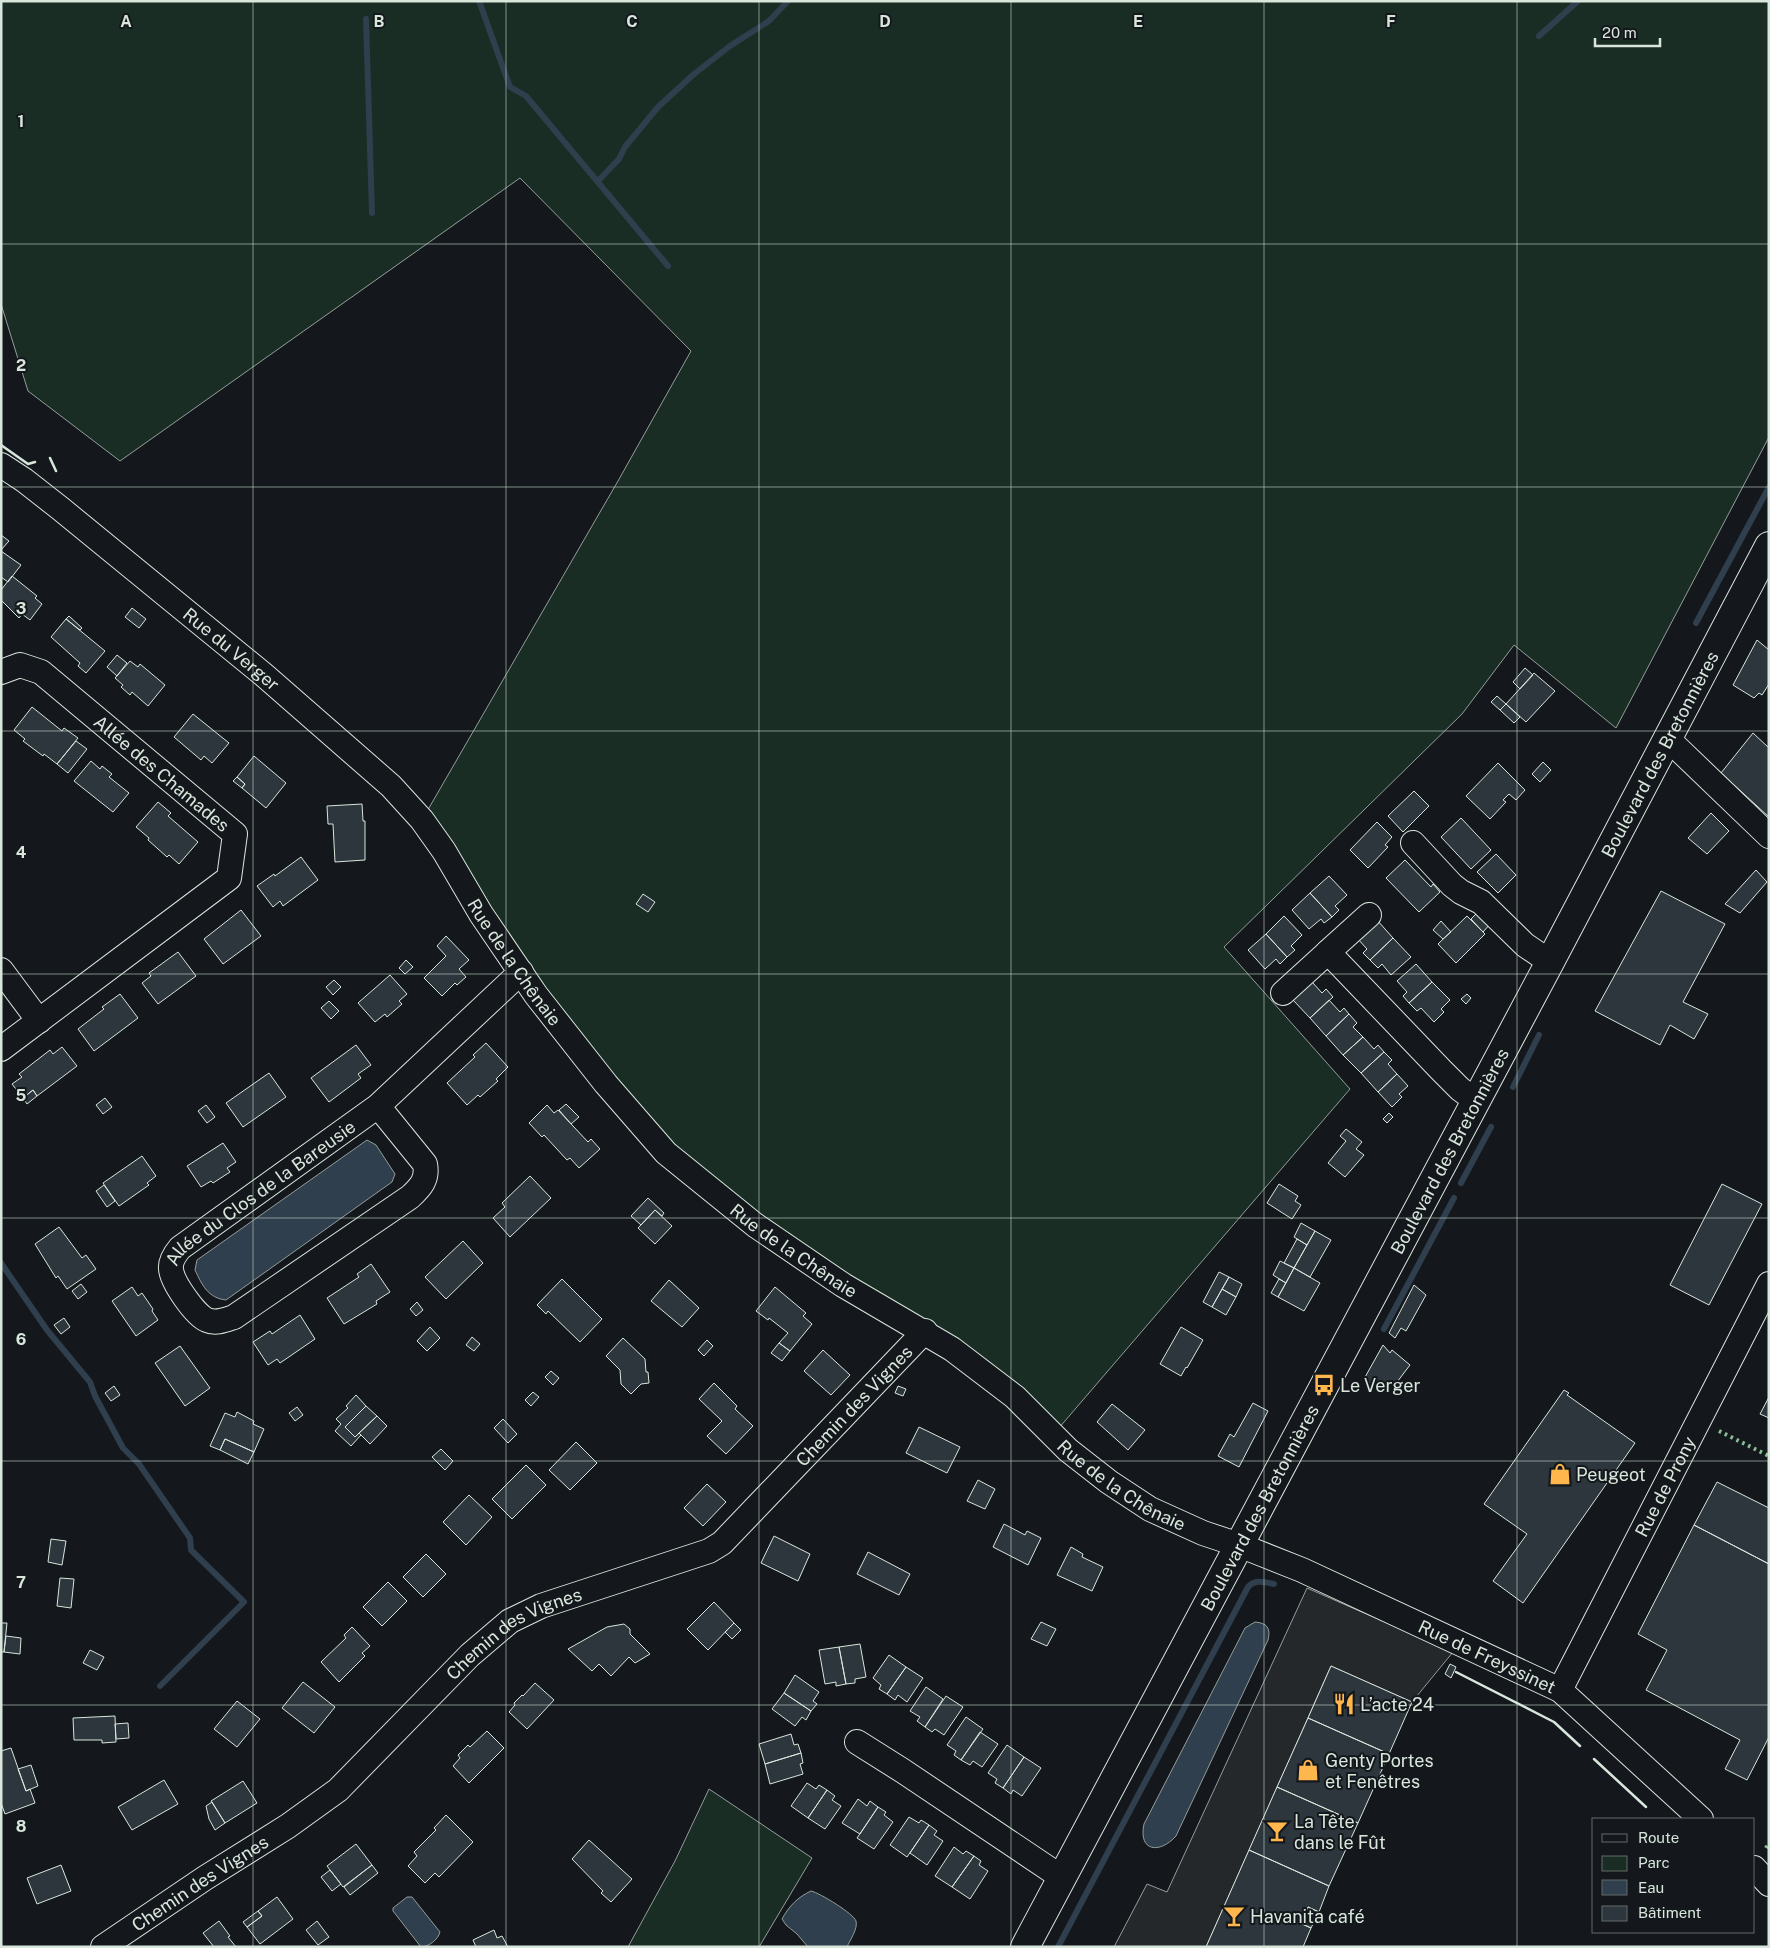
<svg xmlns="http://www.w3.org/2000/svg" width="1770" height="1948" viewBox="0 0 1770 1948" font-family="'Public Sans',sans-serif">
<rect width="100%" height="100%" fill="#14181c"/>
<path fill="#1a2d24" stroke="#939e99" d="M1 1H1769V437L1616 728 1514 645 1462 714 1224 947 1350 1089 1052 1436 666 1153 422 820 618 481 691 351 520 178 120 461 28 391 1 304Z
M709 1789 812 1858 759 1947H628L675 1861Z"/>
<path fill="#24282b" stroke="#939e99" d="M1307 1588 1453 1652 1412 1702 1331 1666 1206 1947H1114L1147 1884 1167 1892Z"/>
<path fill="#2f3f4d" stroke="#939e99" d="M367 1140 376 1145 395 1174 392 1182 226 1300C208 1298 202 1285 195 1270L197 1260Z
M1255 1622C1267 1623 1271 1628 1268 1640L1176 1836C1160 1854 1138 1852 1144 1824L1245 1628Z
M811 1891C820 1893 854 1914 856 1921 858 1929 850 1940 847 1947H808L797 1934 786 1925 782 1919C789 1906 798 1897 811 1891Z
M407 1897H412L440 1932C438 1940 428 1947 421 1947L393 1911V1908Z"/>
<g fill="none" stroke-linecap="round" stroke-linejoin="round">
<path stroke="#2f3f4d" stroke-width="6" d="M479 1 510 87 526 96 668 266
M366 19 372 213
M1539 36 1578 1
M598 181 619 159 625 147 658 107 694 74 730 46 769 21 788 1
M1696 623 1769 487
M1513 1087 1539 1035
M1461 1183 1491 1127
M1 1263 47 1330 90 1382 95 1396 123 1448 139 1464 190 1538 191 1550 244 1602 160 1686
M1384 1329 1454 1198
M1058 1947 1248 1587C1255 1579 1264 1582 1274 1584"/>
</g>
<path fill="#2c363c" stroke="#d8e6dc" d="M1 535 9 541 1 550Z
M1 551 21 565 8 582 1 577Z
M12 576 37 596 35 598 42 604 30 620 22 614 19 618 1 600V590Z
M132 608 146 619 139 628 125 617Z
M69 616 82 628 80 630 66 619Z
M66 619 105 651 86 673 78 666 80 663 51 637Z
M1757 640 1769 650V684L1762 695 1759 693 1754 698 1733 685Z
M117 655 127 663 117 676 107 667Z
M130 661 138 667 140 664 165 685 148 706 132 692 130 695 121 687 123 685 115 678Z
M1525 668 1533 675 1520 689 1513 682Z
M1534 673 1555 691 1526 722 1506 704Z
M1497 696 1506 704 1500 710 1491 702Z
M1506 704 1520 717 1514 723 1500 710Z
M32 707 62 731 64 728 78 738 57 764 44 754 43 756 23 741 25 739 14 730Z
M193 714 229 743 212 763 204 756 201 760 174 737Z
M1753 733 1769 748V817L1721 773Z
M76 741 87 749 68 773 57 764Z
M254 756 286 783 266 808 242 788 245 784 237 777Z
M91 761 100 769 102 766 112 774 109 777 129 793 113 812 74 781Z
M1543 762 1551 770 1540 782 1532 774Z
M1498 763 1525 790 1516 800 1509 794 1503 800 1506 802 1490 819 1466 796Z
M237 777 245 784 242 788 233 781Z
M1414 791 1429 806 1403 832 1388 816Z
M158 802 171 813 168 816 198 842 179 864 169 855 167 857 148 840 149 838 136 827Z
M362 804 363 821H365V860L335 862 333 824H328L327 806Z
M1711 813 1729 831 1707 854 1688 838Z
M1461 818 1491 850 1471 869 1441 837Z
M1377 822 1392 837 1385 845 1388 847 1368 868 1350 850Z
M1496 854 1516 875 1498 893 1477 872Z
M301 857 318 880 283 906 280 901 273 907 257 886 274 874 275 876Z
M1405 860 1431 887 1433 884 1440 892 1419 912 1386 878Z
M1756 870 1767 882 1740 913 1725 904Z
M1329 876 1347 895 1335 906 1339 910 1332 917 1310 893Z
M1661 891 1725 924 1683 1002 1708 1014 1694 1039 1670 1025 1660 1045 1595 1011Z
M1310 893 1332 917 1324 923 1321 919 1309 929 1292 910Z
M643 894 655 902 648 912 636 904Z
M241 910 261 936 223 964 204 939Z
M1479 911 1491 923 1483 932 1471 919Z
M1284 916 1302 935 1291 946 1295 950 1287 957 1266 934Z
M1467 916 1485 934 1456 963 1438 944Z
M1377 920 1393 938 1370 960 1363 953 1367 949 1357 938Z
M1441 921 1451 932 1443 939 1433 930Z
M1266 934 1287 957 1280 964 1276 959 1265 969 1248 950Z
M446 936 469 960 459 969 466 977 457 985 455 983 442 996 424 978 446 956 437 946Z
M1393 938 1411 957 1391 975 1382 964 1378 968 1370 960Z
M178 952 196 976 158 1004 142 983 151 976 149 973Z
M406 960 413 967 405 974 399 968Z
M1416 964 1432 982 1409 1003 1403 996 1407 992 1397 981Z
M390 975 407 994 399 1001 402 1004 387 1017 385 1014 375 1022 358 1003Z
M334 980 341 987 333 995 326 987Z
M1312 982 1322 993 1326 989 1333 997 1310 1018 1293 1000Z
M1432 982 1450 1000 1441 1009 1444 1012 1434 1022 1421 1008 1417 1011 1409 1003Z
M120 994 138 1018 94 1051 78 1029 104 1009 102 1007Z
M1467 994 1471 998 1466 1004 1461 999Z
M1329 1000 1340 1012 1344 1008 1349 1014 1326 1036 1310 1018Z
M329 1001 339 1011 331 1019 321 1008Z
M1349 1014 1357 1023 1353 1027 1363 1037 1343 1055 1326 1036Z
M1363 1037 1374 1049 1378 1045 1384 1052 1361 1073 1343 1055Z
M486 1043 508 1067 496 1079 498 1081 480 1097 478 1095 467 1105 447 1083 475 1057 473 1055Z
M356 1045 371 1065 358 1074 361 1078 329 1102 311 1078Z
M62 1047 77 1066 37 1096 33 1090 23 1098 12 1084 22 1077 19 1074 50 1050 53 1054Z
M1384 1052 1392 1060 1388 1064 1397 1074 1378 1092 1361 1073Z
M269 1073 286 1097 243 1127 226 1103Z
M1397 1074 1408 1086 1399 1094 1402 1097 1392 1107 1378 1092Z
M33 1090 37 1096 27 1104 23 1098Z
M105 1098 112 1107 103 1114 96 1105Z
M566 1104 579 1117 571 1124 559 1110Z
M206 1105 215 1117 207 1123 198 1111Z
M547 1105 554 1113 558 1110 588 1142 591 1139 600 1149 579 1168 570 1158 567 1160 544 1135 542 1137 529 1123Z
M1389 1113 1393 1117 1387 1123 1383 1119Z
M1346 1129 1362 1142 1356 1149 1364 1155 1345 1177 1328 1163 1346 1141 1340 1136Z
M223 1143 236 1162 227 1168 230 1172 213 1183 211 1181 201 1187 187 1166Z
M142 1156 156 1176 147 1183 149 1185 119 1206 103 1183Z
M530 1176 551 1198 510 1237 493 1218 505 1207 502 1203Z
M1279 1184 1298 1196 1295 1201 1301 1205 1292 1219 1267 1203Z
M1722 1184 1762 1204 1709 1305 1670 1285Z
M104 1185 115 1201 107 1207 96 1191Z
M648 1198 664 1213 662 1216 655 1210 641 1225 631 1216Z
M655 1210 672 1226 655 1244 638 1228Z
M1301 1223 1315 1231 1307 1245 1294 1237Z
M59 1227 82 1258 86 1255 96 1269 67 1289 58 1276 56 1278 35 1244Z
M1315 1231 1331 1240 1310 1277 1294 1268Z
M1297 1239 1307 1245 1294 1268 1284 1263Z
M463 1241 483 1263 446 1299 425 1277Z
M1280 1261 1294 1268 1286 1283 1273 1275Z
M371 1264 390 1292 376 1301 377 1304 344 1324 327 1298 359 1277 357 1274Z
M1294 1268 1320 1283 1304 1311 1278 1297Z
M1219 1272 1229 1277 1212 1307 1203 1302Z
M1229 1277 1242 1284 1236 1297 1222 1289Z
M562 1279 602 1319 580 1342 548 1311 546 1314 537 1305Z
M1279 1279 1286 1283 1278 1297 1271 1293Z
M669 1280 699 1308 682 1327 651 1301Z
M81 1284 87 1292 78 1299 72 1291Z
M1414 1285 1426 1295 1406 1331 1401 1328 1395 1338 1389 1333Z
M132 1287 138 1296 142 1293 153 1309 152 1311 158 1320 136 1336 112 1301Z
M775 1287 806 1313 803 1316 812 1324 790 1351 779 1343 788 1333 769 1318 768 1320 756 1311Z
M1222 1289 1236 1297 1226 1315 1212 1307Z
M417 1302 423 1310 416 1316 410 1309Z
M300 1315 315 1339 280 1363 277 1359 268 1365 253 1342 270 1331 272 1334Z
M64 1318 70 1327 61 1334 54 1325Z
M430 1327 440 1338 427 1351 417 1341Z
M1181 1327 1203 1340 1187 1368 1186 1367 1181 1376 1160 1364Z
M472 1337 480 1344 474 1351 466 1345Z
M623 1338 645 1359 646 1372H648L649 1383 641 1384 631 1394 621 1384 620 1370 606 1356Z
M707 1340 713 1346 704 1356 698 1350Z
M779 1343 790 1351 782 1361 771 1353Z
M1383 1345 1390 1353 1392 1350 1410 1365 1394 1386 1387 1380 1379 1390 1364 1379Z
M180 1346 210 1388 185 1406 155 1363Z
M823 1350 850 1375 831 1395 804 1371Z
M551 1371 559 1378 553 1385 545 1377Z
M714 1383 737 1406 735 1409 753 1426 726 1454 707 1436 722 1421 699 1399Z
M114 1386 120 1395 111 1401 105 1393Z
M898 1386 906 1389 903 1396 895 1393Z
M1564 1390 1569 1393 1567 1395 1635 1443 1523 1603 1493 1581 1527 1534 1484 1504Z
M533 1392 539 1397 531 1406 525 1400Z
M356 1395 366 1406 345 1427 355 1437 359 1433 361 1435 351 1446 335 1431 341 1424 336 1419 348 1408 346 1406Z
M1769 1397V1418L1760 1414Z
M1253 1403 1268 1411 1239 1467 1218 1456 1230 1434 1234 1437Z
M1112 1404 1145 1430 1128 1450 1097 1422Z
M366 1406 377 1416 355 1437 345 1427Z
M297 1407 303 1415 295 1421 289 1413Z
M237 1412 254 1421 253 1424 264 1429 254 1452 225 1439 220 1450 210 1446 225 1413 235 1417Z
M377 1416 387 1426 370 1444 359 1433Z
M503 1419 517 1434 508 1443 494 1428Z
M919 1427 960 1447 947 1473 906 1453Z
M225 1439 254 1452 248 1464 220 1450Z
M576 1442 597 1463 570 1490 549 1470Z
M441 1449 453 1461 445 1470 432 1457Z
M526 1465 546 1485 512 1519 492 1499Z
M978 1480 995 1489 985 1509 967 1501Z
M1717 1482 1769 1508V1564L1694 1525Z
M707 1484 726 1502 703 1526 684 1508Z
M469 1495 492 1517 466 1545 443 1522Z
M1004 1524 1025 1535 1027 1531 1041 1538 1028 1565 993 1547Z
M1694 1525 1769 1564V1737L1747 1780 1725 1769 1740 1740 1646 1690 1667 1650 1638 1634Z
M774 1536 810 1554 798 1581 761 1563Z
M51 1539 66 1541 62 1565 48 1562Z
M1071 1547 1083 1554 1082 1557 1103 1567 1092 1591 1057 1575Z
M868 1552 910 1574 899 1595 857 1574Z
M426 1554 446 1574 423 1597 403 1577Z
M60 1578 74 1579 71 1608 57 1606Z
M388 1582 407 1601 382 1626 363 1607Z
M714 1602 734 1623 708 1650 687 1629Z
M1041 1622 1056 1629 1047 1646 1031 1639Z
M1 1623H7L4 1652H1Z
M734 1623 741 1630 732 1639 725 1632Z
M624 1624 630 1629V1634L650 1654 635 1663 629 1657 611 1676 599 1664 592 1671 568 1649 607 1627Z
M352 1627 370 1646 362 1653 365 1656 339 1682 321 1662 346 1638 344 1635Z
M6 1636 21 1638 20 1654 4 1652Z
M860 1644 866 1677 855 1679V1683L846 1684 839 1647Z
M839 1647 846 1684 836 1686V1682L825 1684 819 1650Z
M90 1650 104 1657 97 1670 83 1663Z
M889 1655 906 1667 887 1694 879 1689 881 1685 873 1678Z
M1450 1664 1456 1667 1451 1678 1445 1674Z
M1331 1666 1412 1702 1389 1754 1308 1718Z
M906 1667 923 1678 907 1702 898 1695 895 1700 887 1694Z
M795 1675 819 1692 813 1701 817 1704 811 1711 784 1693Z
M303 1682 335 1707 314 1733 282 1708Z
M535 1683 554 1700 527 1729 509 1712 515 1705 514 1703 522 1695 523 1696Z
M926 1687 943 1699 925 1727 917 1721 920 1717 910 1711Z
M784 1693 811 1711 806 1720 802 1717 795 1726 772 1709Z
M946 1696 963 1707 944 1735 935 1729 932 1732 925 1727Z
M237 1701 260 1719 237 1747 214 1729Z
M115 1716 116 1742 102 1743V1740H74L73 1718Z
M966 1717 983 1729 961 1760 954 1755 956 1751 947 1745Z
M1308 1718 1389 1754 1358 1823 1277 1787Z
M128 1723 129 1738 116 1739 115 1724Z
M487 1731 504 1748 469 1783 453 1766 460 1758 458 1755 468 1745 470 1747Z
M980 1732 998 1744 982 1767 973 1761 970 1765 961 1760Z
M791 1734 794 1745 798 1744 801 1753 765 1764 759 1744Z
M1007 1745 1024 1757 1003 1788 995 1783 997 1779 988 1773Z
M11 1748 26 1791 30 1789 35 1803 5 1814 1 1803V1751Z
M801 1753 803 1763 800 1764 803 1774 770 1784 765 1764Z
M1024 1757 1041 1768 1022 1796 1013 1790 1011 1794 1003 1788Z
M31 1765 38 1786 26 1791 18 1769Z
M164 1780 178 1804 132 1830 118 1807Z
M243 1781 257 1803 225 1823 211 1801Z
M807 1783 816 1789 819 1785 827 1790 808 1818 791 1806Z
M1277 1787 1358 1823 1329 1886 1249 1850Z
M827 1790 835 1796 832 1800 841 1806 825 1829 808 1818Z
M858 1799 867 1806 870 1801 878 1807 860 1834 842 1823Z
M212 1802 225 1823 215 1830 209 1819 206 1806Z
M878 1807 886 1812 884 1815 893 1822 874 1849 857 1838Z
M446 1815 473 1842 439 1877 435 1873 425 1883 408 1866 417 1856 414 1852 436 1830 434 1828Z
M909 1817 919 1823 921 1820 929 1825 907 1857 890 1845Z
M929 1825 937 1831 934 1835 943 1841 927 1865 910 1853Z
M589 1840 632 1879 611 1902 601 1893 603 1891 572 1859Z
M356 1844 372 1865 343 1887 327 1866Z
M954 1847 963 1854 966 1851 974 1856 952 1887 935 1876Z
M1249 1850 1329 1886 1319 1912 1308 1907 1300 1923 1311 1928 1303 1947H1206Z
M974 1856 981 1861 979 1865 988 1871 970 1899 952 1887Z
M61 1865 71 1891 37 1904 27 1878Z
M372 1865 378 1873 350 1895 344 1887Z
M330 1870 341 1884 332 1891 321 1877Z
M277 1897 293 1919 260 1944 247 1927 262 1916 258 1911Z
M1308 1907 1319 1912 1311 1928 1300 1923Z
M258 1911 262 1916 247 1927 243 1922Z
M219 1921 230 1936 228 1937 236 1947H214L203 1933Z
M317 1921 329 1937 318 1945 306 1930Z
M494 1930 497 1938 502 1936 508 1947H476L473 1940Z"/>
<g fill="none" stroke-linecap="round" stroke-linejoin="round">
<g stroke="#d8e6dc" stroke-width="26">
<g id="minor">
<path id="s1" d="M1 465 24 480 61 509 264 675 391 786 422 820 444 851 481 914 536 995 606 1084 666 1153 755 1225 843 1285 952 1349 1015 1397 1068 1450 1109 1482 1150 1509 1203 1533 1239 1545 1302 1570 1560 1690 1701 1819"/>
<path id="s2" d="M1 672 20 665 41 672 235 834 229 878 1 1049"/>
<path d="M1667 738 1769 836"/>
<path d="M1413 843 1452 885 1461 892 1481 902 1525 945 1550 962"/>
<path d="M1328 952 1369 915"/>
<path d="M1 970 39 1021"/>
<path d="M1283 993 1328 952 1442 1071 1460 1089 1475 1100"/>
<path id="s3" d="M378 1106 425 1164C428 1179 421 1187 410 1197L234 1317C225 1320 216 1324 207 1320 195 1315 172 1282 171 1269 170 1261 175 1254 180 1248L378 1106 521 972"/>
<path id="s4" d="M1560 1690 1769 1284"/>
<path d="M857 1742 903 1771 1061 1877"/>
<path d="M1754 1868 1769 1884"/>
<path id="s5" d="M103 1947 205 1878 288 1826 338 1790 470 1655 510 1621 541 1606 709 1551 722 1543 925 1331"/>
</g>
</g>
<g stroke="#d8e6dc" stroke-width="30">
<g id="major">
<path id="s6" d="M1025 1947 1550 962 1769 546"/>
</g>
</g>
<use href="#minor" stroke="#14181c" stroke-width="24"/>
<use href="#major" stroke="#14181c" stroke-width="28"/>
<path stroke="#8ac095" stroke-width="4" stroke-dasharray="2.5 4" stroke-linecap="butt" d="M1719 1431 1769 1456
M1766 1848 1769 1843"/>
<path stroke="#d8e6dc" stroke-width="2.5" d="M1 445 28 464 35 462
M50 458 56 471
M1456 1672 1554 1722 1580 1746
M1594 1759 1646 1807"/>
</g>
<path fill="none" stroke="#d8e6dc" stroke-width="1" stroke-opacity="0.55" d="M253 1V1947M506 1V1947M759 1V1947M1011 1V1947M1264 1V1947M1517 1V1947M1 244H1769M1 487H1769M1 731H1769M1 974H1769M1 1218H1769M1 1461H1769M1 1705H1769"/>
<defs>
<g id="bus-bare" transform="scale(1.725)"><path d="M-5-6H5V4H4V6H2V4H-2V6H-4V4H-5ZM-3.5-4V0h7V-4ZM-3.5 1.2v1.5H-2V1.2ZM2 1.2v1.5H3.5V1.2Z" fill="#ffb74d" stroke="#14181c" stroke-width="2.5" paint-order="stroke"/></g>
<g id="shop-bare" transform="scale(1.725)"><path d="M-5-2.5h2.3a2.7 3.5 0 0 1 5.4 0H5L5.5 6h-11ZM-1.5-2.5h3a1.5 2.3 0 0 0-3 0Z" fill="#ffb74d" stroke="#14181c" stroke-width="2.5" paint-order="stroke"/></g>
<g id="restaurant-bare" transform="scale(1.725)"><path d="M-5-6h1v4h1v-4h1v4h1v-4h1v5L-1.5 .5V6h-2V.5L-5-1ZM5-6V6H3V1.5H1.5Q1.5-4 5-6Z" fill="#ffb74d" stroke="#14181c" stroke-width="2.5" paint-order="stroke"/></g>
<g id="bar-bare" transform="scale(1.725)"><path d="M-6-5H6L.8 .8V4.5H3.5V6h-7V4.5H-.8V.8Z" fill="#ffb74d" stroke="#14181c" stroke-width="2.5" paint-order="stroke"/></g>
</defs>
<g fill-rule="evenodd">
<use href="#bus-bare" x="1324" y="1385"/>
<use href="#shop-bare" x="1560" y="1474"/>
<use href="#restaurant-bare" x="1344" y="1704"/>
<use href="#shop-bare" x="1308" y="1770"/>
<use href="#bar-bare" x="1277" y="1831"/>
<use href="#bar-bare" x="1234" y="1916"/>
</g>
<g text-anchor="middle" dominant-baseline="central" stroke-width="4" stroke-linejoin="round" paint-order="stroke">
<g font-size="18" fill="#d8e6dc" stroke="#14181c">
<text stroke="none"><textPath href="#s1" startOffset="295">Rue du Verger</textPath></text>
<text stroke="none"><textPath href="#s6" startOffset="1351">Boulevard des Bretonnières</textPath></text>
<text stroke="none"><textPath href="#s2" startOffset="200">Allée des Chamades</textPath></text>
<text stroke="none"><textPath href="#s1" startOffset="721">Rue de la Chênaie</textPath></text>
<text stroke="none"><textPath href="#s6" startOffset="902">Boulevard des Bretonnières</textPath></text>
<text stroke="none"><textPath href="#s3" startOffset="538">Allée du Clos de la Bareusie</textPath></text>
<text stroke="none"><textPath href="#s1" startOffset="1126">Rue de la Chênaie</textPath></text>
<text stroke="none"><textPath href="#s5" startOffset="941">Chemin des Vignes</textPath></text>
<text stroke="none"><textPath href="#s1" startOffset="1531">Rue de la Chênaie</textPath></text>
<text stroke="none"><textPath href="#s4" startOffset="229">Rue de Prony</textPath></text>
<text stroke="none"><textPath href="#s6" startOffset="498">Boulevard des Bretonnières</textPath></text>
<text stroke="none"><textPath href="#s5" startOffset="521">Chemin des Vignes</textPath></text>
<text stroke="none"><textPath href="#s1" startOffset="1936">Rue de Freyssinet</textPath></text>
<text stroke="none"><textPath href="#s5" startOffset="116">Chemin des Vignes</textPath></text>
</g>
<g font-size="18" fill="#d8e6dc" stroke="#14181c" text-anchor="start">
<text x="1340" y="1385">Le Verger</text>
<text x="1576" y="1474">Peugeot</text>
<text x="1360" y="1704">L’acte 24</text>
<text x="1325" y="1760">Genty Portes<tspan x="1325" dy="21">et Fenêtres</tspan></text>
<text x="1294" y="1821">La Tête<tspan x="1294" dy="21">dans le Fût</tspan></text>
<text x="1250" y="1916">Havanita café</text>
</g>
</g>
<g font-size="16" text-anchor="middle" font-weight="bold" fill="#d8e6dc" stroke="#14181c" stroke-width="4" stroke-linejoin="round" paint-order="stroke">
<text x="126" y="27">A</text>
<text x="379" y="27">B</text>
<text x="632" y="27">C</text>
<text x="885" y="27">D</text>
<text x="1138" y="27">E</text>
<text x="1391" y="27">F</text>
<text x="21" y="127">1</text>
<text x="21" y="371">2</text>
<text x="21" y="614">3</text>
<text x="21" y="858">4</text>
<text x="21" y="1101">5</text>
<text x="21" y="1345">6</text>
<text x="21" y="1588">7</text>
<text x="21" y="1832">8</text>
</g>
<rect width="1770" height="1948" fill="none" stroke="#d8e6dc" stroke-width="5"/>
<rect x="1592" y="1818" width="162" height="115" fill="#14181c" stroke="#626a69"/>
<rect x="1602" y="1834" width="25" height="8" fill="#14181c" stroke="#626a69"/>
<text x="1638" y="1843" font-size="15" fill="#d8e6dc">Route</text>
<rect x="1602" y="1856" width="25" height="15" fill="#1a2d24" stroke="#626a69"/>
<text x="1638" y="1868" font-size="15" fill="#d8e6dc">Parc</text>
<rect x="1602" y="1880" width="25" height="15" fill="#2f3f4d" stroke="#626a69"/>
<text x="1638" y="1893" font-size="15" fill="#d8e6dc">Eau</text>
<rect x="1602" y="1906" width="25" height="15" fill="#2c363c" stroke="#626a69"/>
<text x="1638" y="1918" font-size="15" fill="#d8e6dc">Bâtiment</text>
<path d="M1595 38v8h65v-8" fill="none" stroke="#d8e6dc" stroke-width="2.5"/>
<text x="1602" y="38" font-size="15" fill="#d8e6dc" stroke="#14181c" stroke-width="4" paint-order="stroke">20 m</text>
</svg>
